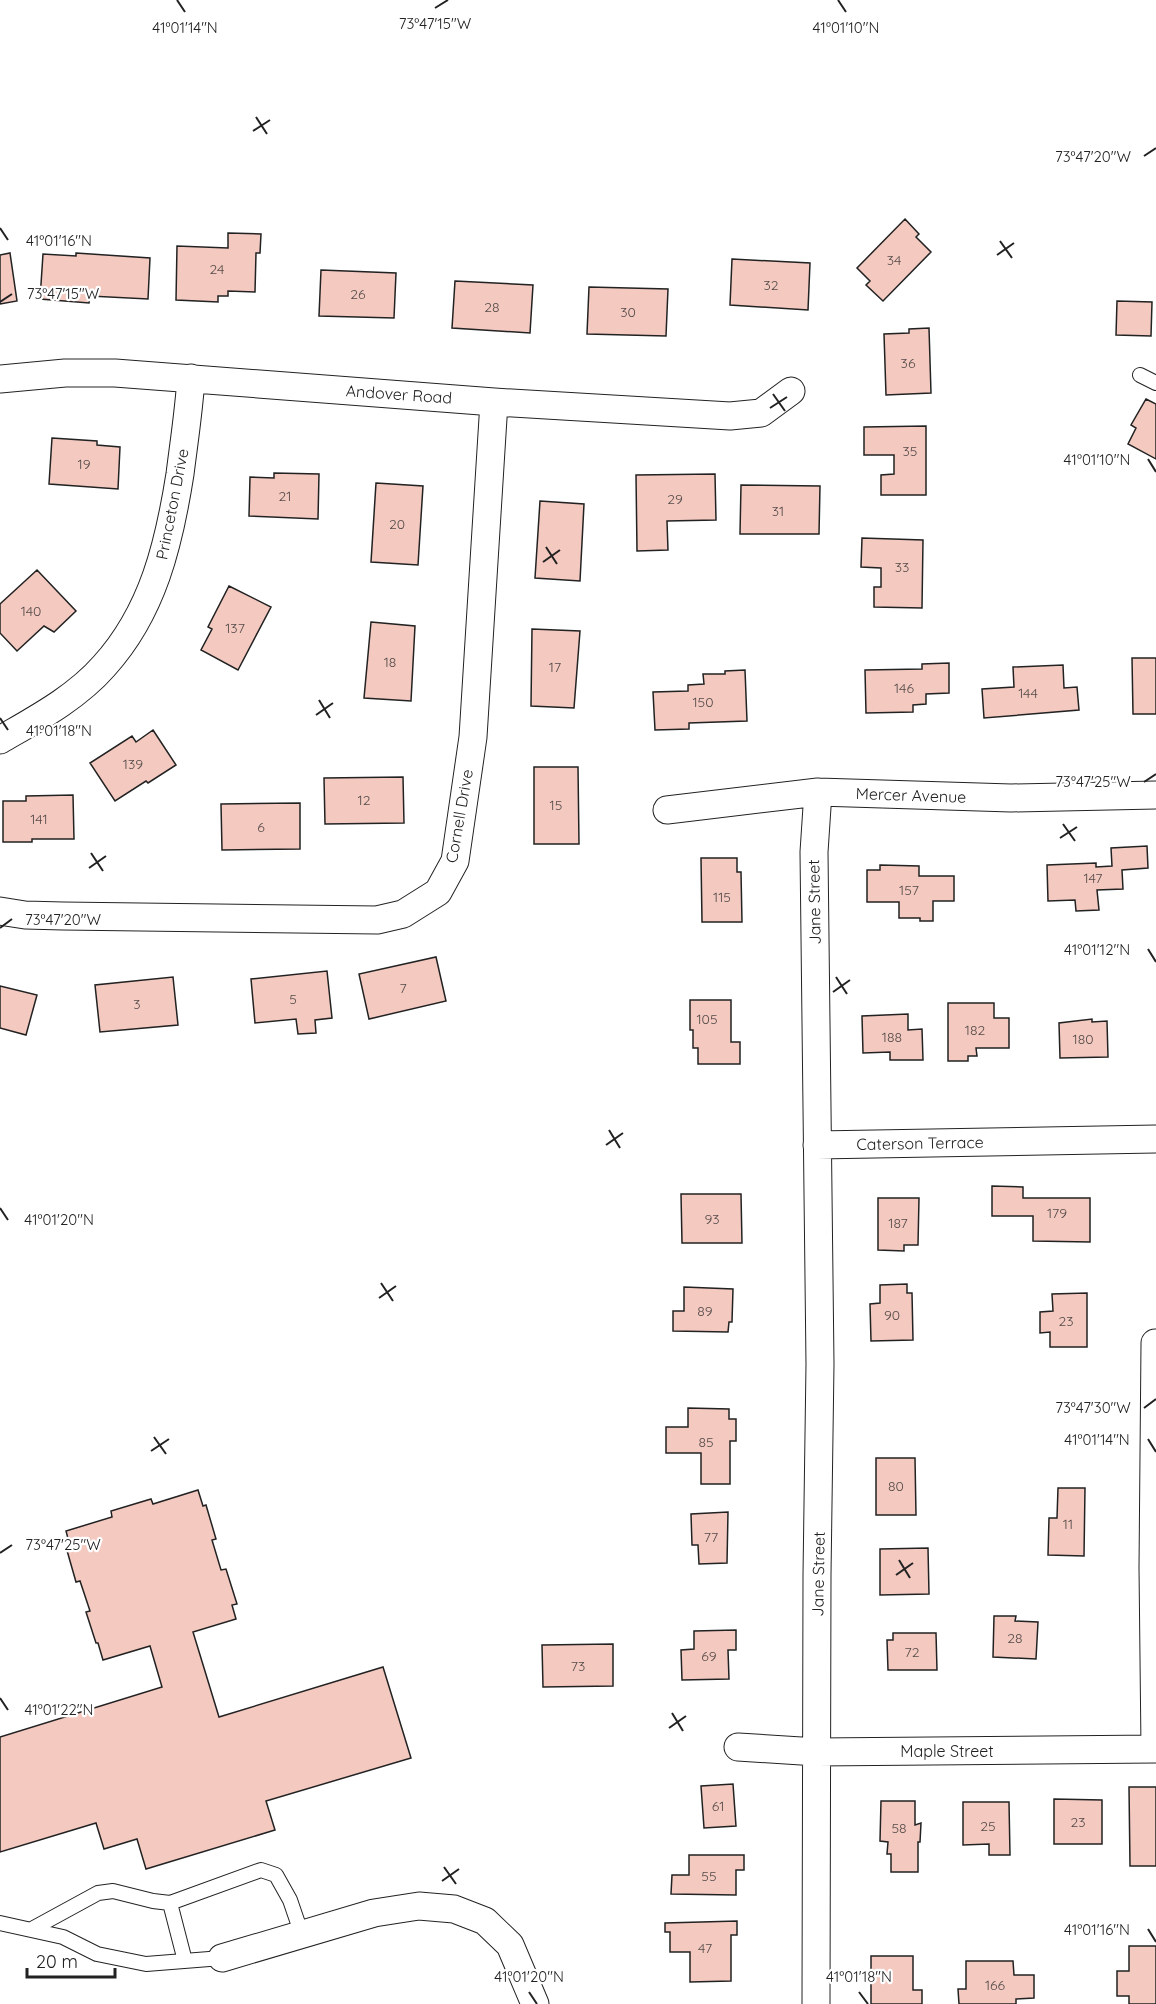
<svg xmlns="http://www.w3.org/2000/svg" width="1156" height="2004" viewBox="0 0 1156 2004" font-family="Quicksand,sans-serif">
<rect width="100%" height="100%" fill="#fff"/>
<path fill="#f3c9c0" stroke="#222" stroke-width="1.5" d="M905 219 919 234 916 237 931 252 883 301 866 285 870 281 857 268Z
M228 233 261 234 260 253H256L255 292 228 291V296H218V302L176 300 177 246 228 248Z
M10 253 17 301 0 304V255Z
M76 253 150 258 148 299 90 296 89 303 40 299 43 254 76 256Z
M732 259 810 263 808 310 730 305Z
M321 270 396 273 394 318 319 316Z
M455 281 533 285 530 333 452 328Z
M589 287 668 289 666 336 587 334Z
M1117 301 1152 302 1151 336 1116 335Z
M929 328 931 393 886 395 884 334 909 333V329Z
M1146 399 1156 404V459L1128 444 1136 428 1131 425Z
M926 426V495H881V475L894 474V455H864V427Z
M52 438 97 441V445L120 447 118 489 49 484Z
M274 473 319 474 318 519 249 516 250 477 274 478Z
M715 474 716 520 667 521 668 550 637 551 636 475Z
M376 483 423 486 418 565 371 562Z
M741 485 820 486 819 534H740Z
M540 501 584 504 580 581 535 578Z
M862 538 923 540 922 608 874 607V587H881V568L861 567Z
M37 570 76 611 54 632 44 626 17 651 0 633V604Z
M229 586 271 607 238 670 201 650 212 629 208 627Z
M371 622 415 626 411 701 364 698Z
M532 629 580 631 574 708 531 706Z
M1132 658H1156V714H1133Z
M949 663V693L926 694V704L913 705V712L866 713 865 670 922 669V664Z
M1063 665 1064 688 1077 687 1079 710 984 718 982 689 1014 687 1013 667Z
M745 670 747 721 689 723V729L655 730 653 692 688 691V685L704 684 703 674H725V671Z
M153 730 176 765 148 783 146 781 115 801 90 763 132 736 136 742Z
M534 767H578L579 844H534Z
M403 777 404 823 325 824 324 778Z
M73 795 74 839H32V842H3V801H26V796Z
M300 803V849L222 850 221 804Z
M1147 846 1148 868 1122 870 1123 889 1097 890 1099 910 1076 911 1075 900 1048 901 1047 865 1096 863V867L1112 866 1111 848Z
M701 858H737V872H741L742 922H702Z
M880 865 919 866V876H954V901H933V921H920V918H899V902H867V870H880Z
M436 957 446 1001 369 1019 359 974Z
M327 971 332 1018 315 1020 316 1033 298 1034 296 1019 255 1023 251 979Z
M173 977 178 1025 100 1032 95 985Z
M0 986 37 995 26 1035 0 1028Z
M690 1000H731V1042H740V1064H698V1048H693V1030H690Z
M948 1003H994V1018H1009V1048H976L977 1056H968V1061H948Z
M908 1014V1030L922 1029 923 1060H890V1052L863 1053 862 1016Z
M1092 1019V1022L1107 1021 1108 1057 1060 1058 1059 1023Z
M992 1186 1023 1187V1198H1090V1242L1033 1241V1216H992Z
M681 1194H741L742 1243H682Z
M878 1198H919L918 1245H904V1251L878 1250Z
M907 1284V1293H912L913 1340 871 1341 870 1304 880 1303V1285Z
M684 1287 733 1289 732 1322H729L728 1332 673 1331V1311H684Z
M1087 1293V1347H1050V1332L1040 1333V1312L1053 1311 1052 1294Z
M688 1408 729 1409V1419H736V1441H730V1484H701V1453H666V1427H688Z
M876 1458H915L916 1515H876Z
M1058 1488H1085L1084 1556 1048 1555 1049 1518H1057Z
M198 1490 203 1506 206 1505 216 1539 212 1540 221 1570 226 1569 237 1604 232 1605 236 1619 193 1632 219 1717 383 1667 411 1758 266 1801 275 1830 146 1869 137 1839 104 1849 96 1823 0 1852V1737L162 1687 150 1646 103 1660 98 1643H96L86 1612 90 1611 80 1581 76 1582 66 1547 70 1546 66 1531 112 1517 111 1511 151 1499 153 1504Z
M728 1512 727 1563 699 1564 698 1545H692L691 1514Z
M928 1548 929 1594 880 1595V1549Z
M994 1616H1016L1015 1621 1038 1622 1036 1659 993 1657Z
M736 1630V1650H728L729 1679 682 1680 681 1650 694 1649V1631Z
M893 1633H936L937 1670H888L887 1640H893Z
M613 1644V1686L543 1687 542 1645Z
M733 1784 736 1826 704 1828 701 1786Z
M1129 1787H1156V1866H1130Z
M1054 1799 1102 1800V1844H1054Z
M881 1801H915V1825L921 1823 920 1842H918V1872H891V1854H887L888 1842 880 1841Z
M963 1802H1009L1010 1855H989V1844L963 1845Z
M689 1855H744V1870H736V1895L671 1894 672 1875H689Z
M737 1921V1935H731V1981L690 1982V1952H670V1932H665V1923Z
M1129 1946H1156V2004H1129V1996H1117V1971H1129Z
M871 1956H913V1990H922V2004H871Z
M966 1961H1013L1014 1975H1034V1998L1016 1999V2004H959L958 1989H966Z"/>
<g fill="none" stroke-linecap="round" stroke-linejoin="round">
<g stroke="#222" stroke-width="16">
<path id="service" d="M1140 375 1156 383
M170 1903 185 1961
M0 1923 63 1937 97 1954 146 1964 222 1958
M32 1929 98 1893 113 1891 153 1901 170 1903 261 1870 276 1875 290 1900 302 1935"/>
</g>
<g stroke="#222" stroke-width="29">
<path id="minor" d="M0 379 65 373H115L494 402 730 416 761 413 791 391
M0 740C36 719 76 698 104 666 153 612 169 544 180 474 184 442 189 410 191 378
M667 810 818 792 1011 798 1156 795
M0 911 25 915 63 916 377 920 403 914 438 892 455 861 473 737 494 402
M817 1145 1156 1139
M1155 1343 1153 1568 1155 1749
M738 1747 817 1752 1156 1749
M222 1958 374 1913 419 1906 454 1909 485 1921 510 1945 535 2004
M816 2004 817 1575 820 1364 814 852 818 792"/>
</g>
<use href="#service" stroke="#fff" stroke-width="14"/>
<use href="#minor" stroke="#fff" stroke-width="27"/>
</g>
<path fill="none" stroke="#222" stroke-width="2" d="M177 0 185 12M838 0 846 12M435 8 448 0M256 117 267 134M253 131 270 120M1144 156 1156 148M0 228 8 240M1000 241 1012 258M997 255 1014 243M0 302 12 294M773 394 785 411M770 408 787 397M1148 459 1156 472M546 547 557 564M543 562 560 550M319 700 330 718M316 715 333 703M0 718 8 730M1144 782 1156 774M1063 824 1075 841M1060 838 1077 827M91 853 103 871M89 868 106 856M0 928 12 919M1148 949 1156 962M836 977 847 994M833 992 850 980M609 1130 620 1148M606 1145 623 1133M0 1208 8 1220M381 1283 393 1301M379 1298 396 1286M1144 1408 1156 1399M154 1437 166 1454M1148 1439 1156 1452M151 1451 169 1439M0 1553 12 1545M899 1560 910 1578M896 1575 913 1563M0 1698 8 1710M672 1713 683 1731M669 1728 686 1716M444 1867 456 1884M442 1881 459 1869M1148 1929 1156 1942M529 1992 537 2004M859 1992 868 2004"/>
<g text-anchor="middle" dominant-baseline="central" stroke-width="4.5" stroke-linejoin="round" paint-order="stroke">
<g font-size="14" fill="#564c4a">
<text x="894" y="260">34</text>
<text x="217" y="269">24</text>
<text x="771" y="285">32</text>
<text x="358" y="294">26</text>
<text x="492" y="307">28</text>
<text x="628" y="312">30</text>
<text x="908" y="363">36</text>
<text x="910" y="451">35</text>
<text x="84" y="464">19</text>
<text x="285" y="496">21</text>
<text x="675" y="499">29</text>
<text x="778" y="511">31</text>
<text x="397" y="524">20</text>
<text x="902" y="567">33</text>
<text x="31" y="611">140</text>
<text x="235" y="628">137</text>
<text x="390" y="662">18</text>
<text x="555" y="667">17</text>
<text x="904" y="688">146</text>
<text x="1028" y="693">144</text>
<text x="703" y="702">150</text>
<text x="133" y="764">139</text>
<text x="364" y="800">12</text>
<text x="556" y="805">15</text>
<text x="39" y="819">141</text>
<text x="261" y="827">6</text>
<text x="1093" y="878">147</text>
<text x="909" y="890">157</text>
<text x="722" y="897">115</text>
<text x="403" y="988">7</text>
<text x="293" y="999">5</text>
<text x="137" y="1004">3</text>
<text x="707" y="1019">105</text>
<text x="975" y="1030">182</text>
<text x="892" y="1037">188</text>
<text x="1083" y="1039">180</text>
<text x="1057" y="1213">179</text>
<text x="712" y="1219">93</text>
<text x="898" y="1223">187</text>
<text x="705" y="1311">89</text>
<text x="892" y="1315">90</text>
<text x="1066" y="1321">23</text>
<text x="706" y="1442">85</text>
<text x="896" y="1486">80</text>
<text x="1068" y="1524">11</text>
<text x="711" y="1537">77</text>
<text x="1015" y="1638">28</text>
<text x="912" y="1652">72</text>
<text x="709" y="1656">69</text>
<text x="578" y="1666">73</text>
<text x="718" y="1806">61</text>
<text x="1078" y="1822">23</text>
<text x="988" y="1826">25</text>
<text x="899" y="1828">58</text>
<text x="709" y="1876">55</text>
<text x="705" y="1948">47</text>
<text x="995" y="1985">166</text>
</g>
<g font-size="16" fill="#222" stroke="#fff">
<text transform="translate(399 394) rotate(4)">Andover Road</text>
<text transform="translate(172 504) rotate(-79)">Princeton Drive</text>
<text transform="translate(911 795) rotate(2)">Mercer Avenue</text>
<text transform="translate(459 816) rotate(-80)">Cornell Drive</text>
<text transform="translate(814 902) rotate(-91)">Jane Street</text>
<text transform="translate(920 1143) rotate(-1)">Caterson Terrace</text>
<text transform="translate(818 1574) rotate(-89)">Jane Street</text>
<text x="947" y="1751">Maple Street</text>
</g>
</g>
<g font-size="15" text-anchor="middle" fill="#222" stroke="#fff" stroke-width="4.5" stroke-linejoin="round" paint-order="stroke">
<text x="435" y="29">73°47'15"W</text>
<text x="185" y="33">41°01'14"N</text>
<text x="846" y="33">41°01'10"N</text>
<text x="1093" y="162">73°47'20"W</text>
<text x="59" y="246">41°01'16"N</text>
<text x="63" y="299">73°47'15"W</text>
<text x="1097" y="465">41°01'10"N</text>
<text x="59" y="736">41°01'18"N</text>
<text x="1093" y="787">73°47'25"W</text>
<text x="63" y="925">73°47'20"W</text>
<text x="1097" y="955">41°01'12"N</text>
<text x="59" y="1225">41°01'20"N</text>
<text x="1093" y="1413">73°47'30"W</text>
<text x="1097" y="1445">41°01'14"N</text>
<text x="63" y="1550">73°47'25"W</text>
<text x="59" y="1715">41°01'22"N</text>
<text x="1097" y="1935">41°01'16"N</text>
<text x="529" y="1982">41°01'20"N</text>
<text x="859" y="1982">41°01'18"N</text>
</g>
<path d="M27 1968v9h88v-9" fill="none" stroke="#222222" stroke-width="3"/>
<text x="36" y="1968" font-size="18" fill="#222222" stroke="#ffffff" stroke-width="4.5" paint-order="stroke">20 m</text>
</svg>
